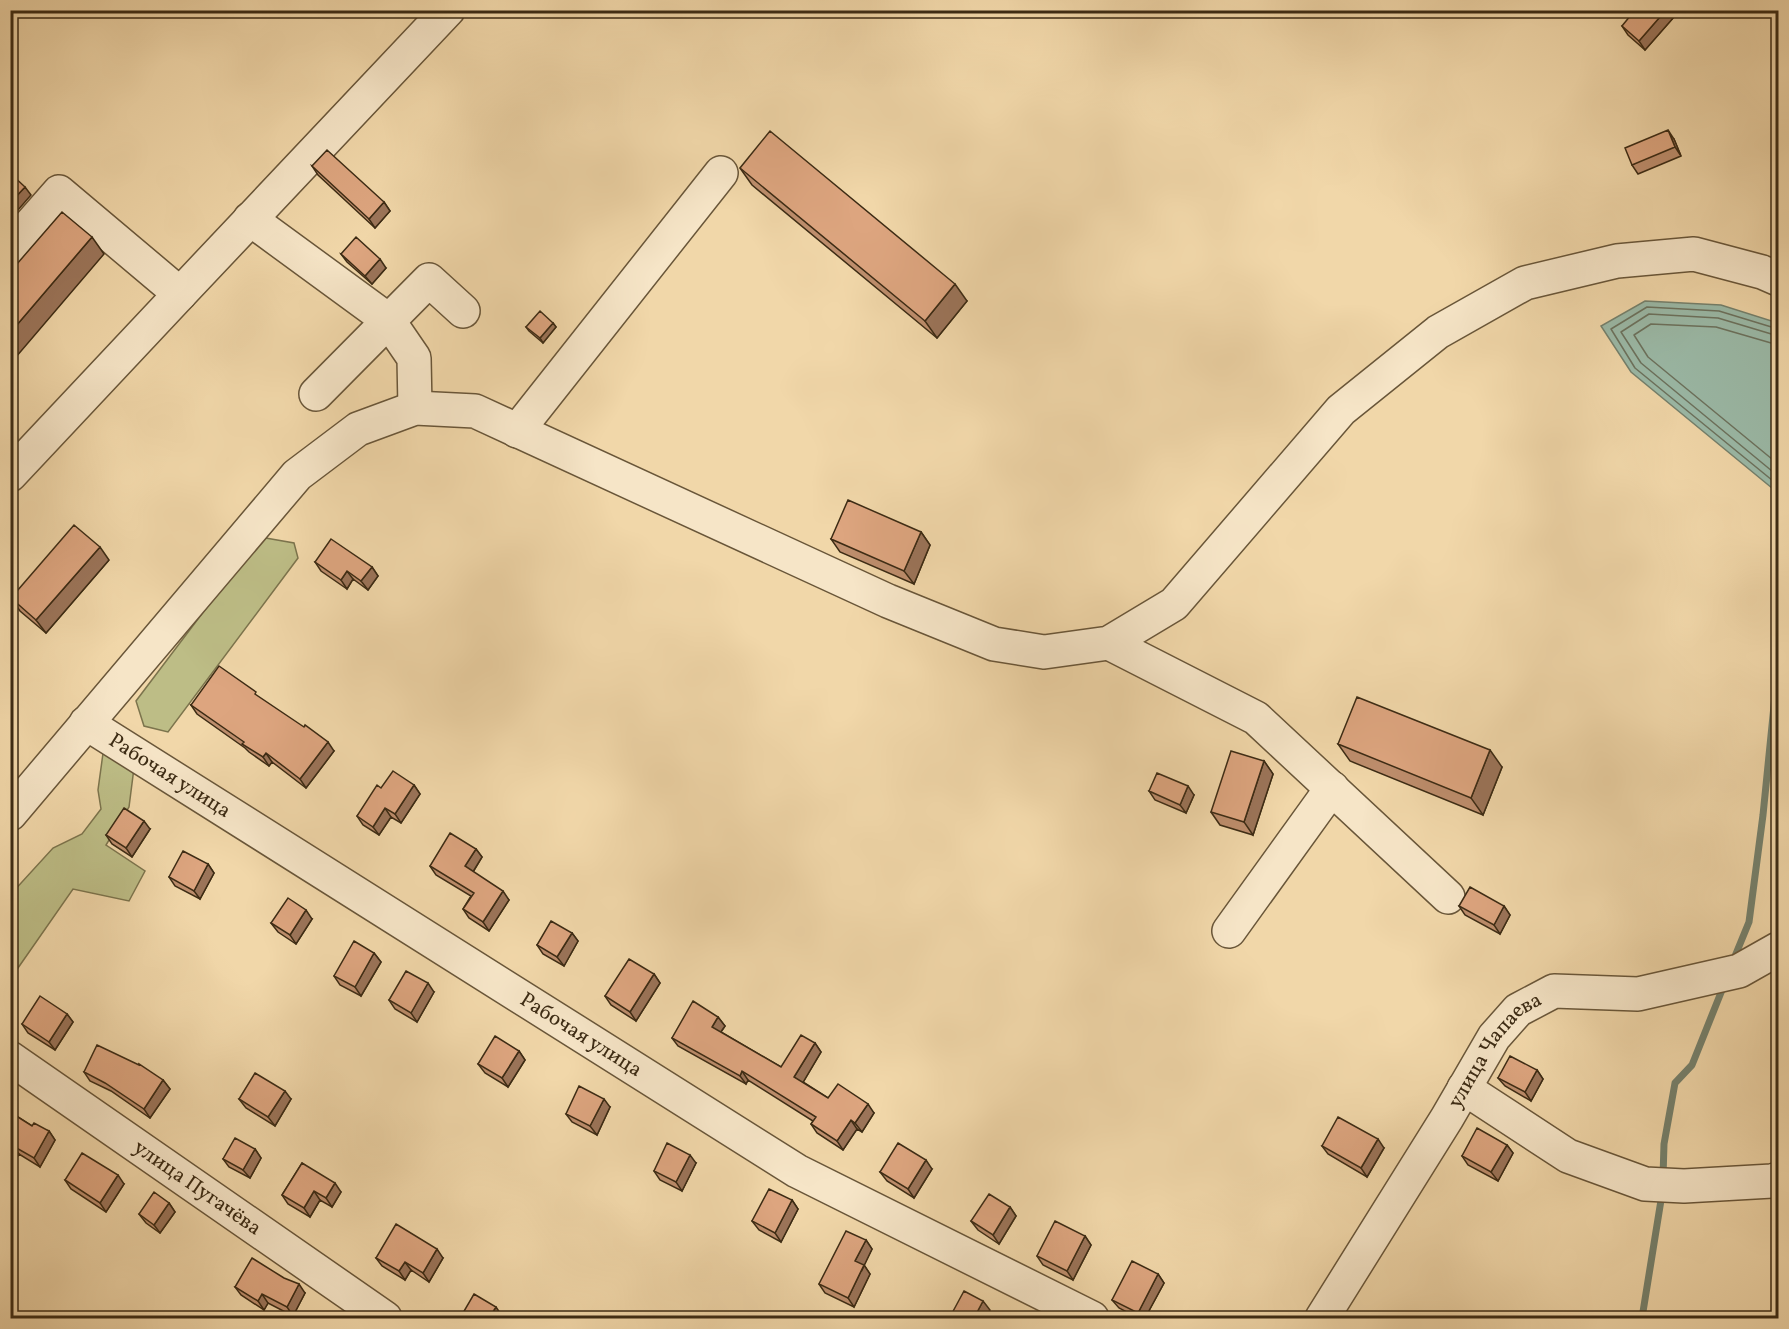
<svg xmlns="http://www.w3.org/2000/svg" width="1789" height="1329" viewBox="0 0 1789 1329" font-family="Vollkorn,serif">
<rect width="100%" height="100%" fill="#f1d7a9"/>
<filter id="stains"><feTurbulence type="fractalNoise" baseFrequency=".00333" numOctaves="4"/><feColorMatrix values="0 0 0 0 .2 0 0 0 0 .09 0 0 0 0 .02 0 0 0 .5 -.17"/></filter>
<radialGradient id="worn" r=".72"><stop offset=".6" stop-color="#630" stop-opacity="0"/><stop offset="1" stop-color="#630" stop-opacity=".3"/></radialGradient>
<path fill="#bdbd86" stroke="#7c744d" stroke-width="1.5" d="M260 537 294 543 298 558 168 732 144 726 136 701Z
M104 746 135 760 129 807 106 845 145 871 129 901 73 889 11 978V894L53 848 82 834 101 809 98 790Z"/>
<path fill="#9bbaa8" stroke="#75816d" stroke-width="1.5" d="M1645 301 1721 305 1778 323V493L1631 372 1601 326Z"/>
<g fill="none" stroke-linecap="round" stroke-linejoin="round">
<path stroke="#6c725e" stroke-width="1.5" d="M1778 329 1719 311 1647 307 1611 329 1635 368 1778 485
M1778 336 1718 318 1649 314 1621 332 1641 363 1778 476
M1778 345 1716 327 1651 324 1634 335 1648 357 1778 464"/>
<path stroke="#75816d" stroke-width="7" d="M1733 961 1749 922 1763 815 1778 666
M1663 1177 1664 1144 1675 1083 1692 1065 1724 985
M1642 1318 1662 1194"/>
<g stroke="#695639" stroke-width="36">
<g id="minor">
<path d="M250 219 388 320 414 358 415 408"/>
<path d="M10 248 59 192 180 294 448 10"/>
<path d="M316 394 429 280 463 311"/>
<path d="M517 431 721 173"/>
<path d="M10 475 180 294"/>
<path d="M1109 643 1256 718 1448 897"/>
<path id="s1" d="M86 723 797 1171 1092 1318"/>
<path d="M10 814 297 475 358 429 415 408 475 411 888 601 994 644 1044 652 1109 643 1174 604 1341 410 1438 332 1525 283 1617 261 1694 254 1762 272 1778 279"/>
<path d="M1229 931 1332 788"/>
<path id="s2" d="M10 1058 385 1318"/>
<path d="M1464 1088 1568 1156 1645 1184 1684 1186 1772 1181 1778 1179"/>
<path id="s3" d="M1322 1318 1447 1118 1494 1037 1518 1010 1554 991 1638 994 1739 971 1778 949"/>
</g>
</g>
<use href="#minor" stroke="#f6e5c7" stroke-width="33"/>
</g>
<path fill="#be8e6d" stroke="#3c2b14" stroke-width="1.5" d="M1674 17 1645 50 1628 35 1622 26Z
M1674 139 1681 156 1638 174 1632 165Z
M312 166 384 202 390 211 375 228 318 175Z
M740 168 967 301 937 338 752 185Z
M341 254 386 268 372 284 347 262Z
M553 323 556 327 543 343 529 331 526 327Z
M921 532 930 545 914 584 840 552 831 539Z
M109 560 46 633 20 611 11 598Z
M315 562 372 567 378 576 368 590 353 579 347 589 321 571Z
M191 705 334 751 306 788 272 762 269 766 249 752 245 748 197 714Z
M1338 744 1502 767 1483 815 1350 761Z
M1264 761 1273 774 1253 835 1220 825 1211 812Z
M414 785 420 794 401 823 391 817 379 835 363 825 357 816 381 788Z
M1149 791 1194 795 1186 813 1155 800Z
M150 829 132 857 112 844 106 835Z
M476 849 482 857 473 872 509 900 489 931 469 918 463 909 471 896 436 875 430 866Z
M208 864 214 873 200 899 175 886 169 877Z
M1459 906H1504L1510 915 1500 934 1465 915Z
M312 919 296 944 278 932 271 923Z
M572 933 578 941 564 966 543 954 537 945Z
M374 953 381 962 361 996 340 985 334 976Z
M654 974 660 983 636 1021 611 1005 605 996Z
M434 992 417 1022 395 1009 389 1000Z
M67 1014 73 1022 55 1050 28 1033 22 1024Z
M718 1017 725 1026 721 1032 781 1067 815 1043 821 1052 803 1082 828 1098 874 1113 862 1132 857 1129 843 1150 817 1133 811 1124 813 1121 748 1080 746 1084 678 1046 672 1038Z
M519 1051 525 1060 508 1087 485 1073 478 1064Z
M1537 1070 1543 1079 1531 1101 1505 1086 1498 1078Z
M84 1072 163 1080 170 1089 150 1118 111 1091 90 1081Z
M239 1099H291L275 1126 246 1108Z
M610 1107 597 1135 572 1122 566 1114Z
M10 1112 32 1126 49 1131 55 1140 40 1167 19 1154 15 1160 10 1157Z
M1507 1145 1513 1153 1498 1181 1468 1165 1462 1156Z
M1322 1146 1384 1148 1367 1177 1328 1154Z
M255 1149 261 1158 250 1178 229 1167 223 1159Z
M302 1163 341 1192 332 1207 320 1200 310 1217 288 1204 282 1195Z
M696 1163 682 1191 660 1180 654 1171Z
M932 1169 914 1198 887 1181 880 1172Z
M65 1180 124 1184 106 1212 71 1189Z
M792 1200 798 1209 781 1242 759 1230 752 1221Z
M169 1203 175 1212 160 1233 146 1223 139 1214Z
M1010 1207 1016 1216 999 1244 978 1230 971 1221Z
M1085 1236 1091 1245 1073 1280 1043 1265 1037 1256Z
M866 1240 872 1249 864 1265 870 1274 854 1307 825 1293 819 1284Z
M376 1258H443L429 1282 411 1270 405 1280 382 1266Z
M1158 1274 1164 1283 1145 1318H1138L1119 1308 1112 1300Z
M235 1287 305 1293 293 1316 268 1303 264 1310 241 1295Z"/>
<path fill="#9b7459" stroke="#3c2b14" stroke-width="1.5" d="M1666 10H1670L1674 17 1645 50 1639 41Z
M1668 130 1674 139 1681 156 1675 147Z
M25 187 31 195 11 218 10 217V203Z
M384 202 390 211 375 228 369 219Z
M92 237 104 254 10 364V333Z
M380 259 386 268 372 284 365 276Z
M955 284 967 301 937 338 925 321Z
M553 323 556 327 543 343 540 338Z
M921 532 930 545 914 584 904 571Z
M100 547 109 560 46 633 36 620Z
M372 567 378 576 368 590 361 581Z
M347 571 353 579 347 589 341 580Z
M328 742 334 751 306 788 300 779Z
M1490 750 1502 767 1483 815 1471 798Z
M266 753 272 762 269 766 263 757Z
M1264 761 1273 774 1253 835 1244 822Z
M414 785 420 794 401 823 395 814Z
M1188 786 1194 795 1186 813 1180 805Z
M385 808 391 817 379 835 373 827Z
M144 821 150 829 132 857 126 848Z
M476 849 482 857 471 875 465 866Z
M208 864 214 873 200 899 194 891Z
M503 891 509 900 489 931 483 922Z
M1504 906 1510 915 1500 934 1494 925Z
M306 910 312 919 296 944 290 935Z
M572 933 578 941 564 966 557 957Z
M374 953 381 962 361 996 355 987Z
M654 974 660 983 636 1021 630 1012Z
M428 983 434 992 417 1022 411 1013Z
M67 1014 73 1022 55 1050 49 1042Z
M718 1017 725 1026 718 1036 712 1027Z
M815 1043 821 1052 801 1086 794 1077Z
M519 1051 525 1060 508 1087 502 1078Z
M1537 1070 1543 1079 1531 1101 1525 1092Z
M742 1071 748 1080 746 1084 740 1076Z
M163 1080 170 1089 150 1118 144 1109Z
M285 1091 291 1099 275 1126 268 1117Z
M604 1099 610 1107 597 1135 590 1126Z
M868 1104 874 1113 862 1132 855 1123Z
M851 1120 857 1129 843 1150 837 1141Z
M49 1131 55 1140 40 1167 34 1158Z
M1378 1139 1384 1148 1367 1177 1361 1168Z
M1507 1145 1513 1153 1498 1181 1491 1172Z
M13 1146 19 1154 15 1160 10 1153V1149Z
M255 1149 261 1158 250 1178 243 1170Z
M690 1155 696 1163 682 1191 676 1182Z
M926 1160 932 1169 914 1198 908 1189Z
M118 1175 124 1184 106 1212 100 1203Z
M335 1183 341 1192 332 1207 326 1198Z
M314 1191 320 1200 310 1217 304 1208Z
M792 1200 798 1209 781 1242 775 1233Z
M169 1203 175 1212 160 1233 154 1225Z
M1010 1207 1016 1216 999 1244 993 1235Z
M1085 1236 1091 1245 1073 1280 1067 1271Z
M866 1240 872 1249 862 1270 855 1261Z
M437 1249 443 1258 429 1282 423 1273Z
M405 1262 411 1270 405 1280 399 1271Z
M864 1265 870 1274 854 1307 848 1298Z
M1158 1274 1164 1283 1145 1318H1142L1138 1313Z
M299 1284 305 1293 293 1316 287 1307Z
M262 1294 268 1303 264 1310 258 1301Z
M983 1301 990 1310 985 1318H974Z
M496 1307 502 1316 500 1318H489Z"/>
<path fill="#dda57f" stroke="#3c2b14" stroke-width="1.5" d="M1635 10H1666L1639 41 1622 26Z
M1668 130 1675 147 1632 165 1625 148Z
M770 131 955 284 925 321 740 168Z
M327 150 384 202 369 219 312 166Z
M10 173 25 187 10 203Z
M62 212 92 237 10 333V272Z
M356 237 380 259 365 276 341 254Z
M540 311 553 323 540 338 526 327Z
M848 500 921 532 904 571 831 539Z
M74 525 100 547 36 620 11 598Z
M331 539 372 567 361 581 347 571 341 580 315 562Z
M219 666 256 692 255 694 304 727 305 725 328 742 300 779 266 753 263 757 242 744 244 742 191 705Z
M1357 697 1490 750 1471 798 1338 744Z
M1231 751 1264 761 1244 822 1211 812Z
M393 771 414 785 395 814 385 808 373 827 357 816 377 785 381 788Z
M1157 773 1188 786 1180 805 1149 791Z
M124 808 144 821 126 848 106 835Z
M450 833 476 849 465 866 503 891 483 922 463 909 474 893 430 866Z
M183 851 208 864 194 891 169 877Z
M1470 887 1504 906 1494 925 1459 906Z
M288 898 306 910 290 935 271 923Z
M551 921 572 933 557 957 537 945Z
M354 941 374 953 355 987 334 976Z
M629 959 654 974 630 1012 605 996Z
M406 971 428 983 411 1013 389 1000Z
M40 996 67 1014 49 1042 22 1024Z
M693 1001 718 1017 712 1027 781 1067 801 1035 815 1043 794 1077 828 1098 838 1084 868 1104 855 1123 851 1120 837 1141 811 1124 816 1117 742 1071 740 1076 672 1038Z
M495 1036 519 1051 502 1078 478 1064Z
M97 1045 139 1065V1064L163 1080 144 1109 105 1083 84 1072Z
M1510 1056 1537 1070 1525 1092 1498 1078Z
M255 1073 285 1091 268 1117 239 1099Z
M579 1086 604 1099 590 1126 566 1114Z
M10 1112 32 1126 34 1123 49 1131 34 1158 13 1146 10 1149Z
M1338 1117 1378 1139 1361 1168 1322 1146Z
M1477 1128 1507 1145 1491 1172 1462 1156Z
M235 1138 255 1149 243 1170 223 1159Z
M667 1143 690 1155 676 1182 654 1171Z
M898 1143 926 1160 908 1189 880 1172Z
M82 1153 118 1175 100 1203 65 1180Z
M302 1163 335 1183 326 1198 314 1191 304 1208 282 1195Z
M769 1189 792 1200 775 1233 752 1221Z
M154 1192 169 1203 154 1225 139 1214Z
M989 1194 1010 1207 993 1235 971 1221Z
M1055 1221 1085 1236 1067 1271 1037 1256Z
M396 1224 437 1249 423 1273 405 1262 399 1271 376 1258Z
M846 1231 866 1240 855 1261 864 1265 848 1298 819 1284Z
M252 1258 284 1278 299 1284 287 1307 262 1294 258 1301 235 1287Z
M1132 1261 1158 1274 1138 1313 1112 1300Z
M964 1291 983 1301 974 1318H959L951 1315Z
M474 1294 496 1307 489 1318H460Z
M1777 1300 1779 1301V1318H1768Z"/>
<g text-anchor="middle" dominant-baseline="central" stroke-width="4.5" stroke-linejoin="round" paint-order="stroke">
<g font-size="21" fill="#3c2b14" stroke="#f6e5c7">
<text stroke="none"><textPath href="#s1" startOffset="99">Рабочая улица</textPath></text>
<text stroke="none"><textPath href="#s1" startOffset="585">Рабочая улица</textPath></text>
<text stroke="none"><textPath href="#s3" startOffset="320">улица Чапаева</textPath></text>
<text stroke="none"><textPath href="#s2" startOffset="228">улица Пугачёва</textPath></text>
</g>
</g>
<rect width="1789" height="1329" fill="none" stroke="#f1d7a9" stroke-width="36"/>
<rect x="12" y="12" width="1765" height="1305" fill="none" stroke="#3c2b14" stroke-width="3"/>
<rect x="18" y="18" width="1753" height="1293" fill="none" stroke="#3c2b14" stroke-width="1.5"/>
<rect width="100%" height="100%" filter="url(#stains)"/>
<rect width="100%" height="100%" fill="url(#worn)"/>
</svg>
